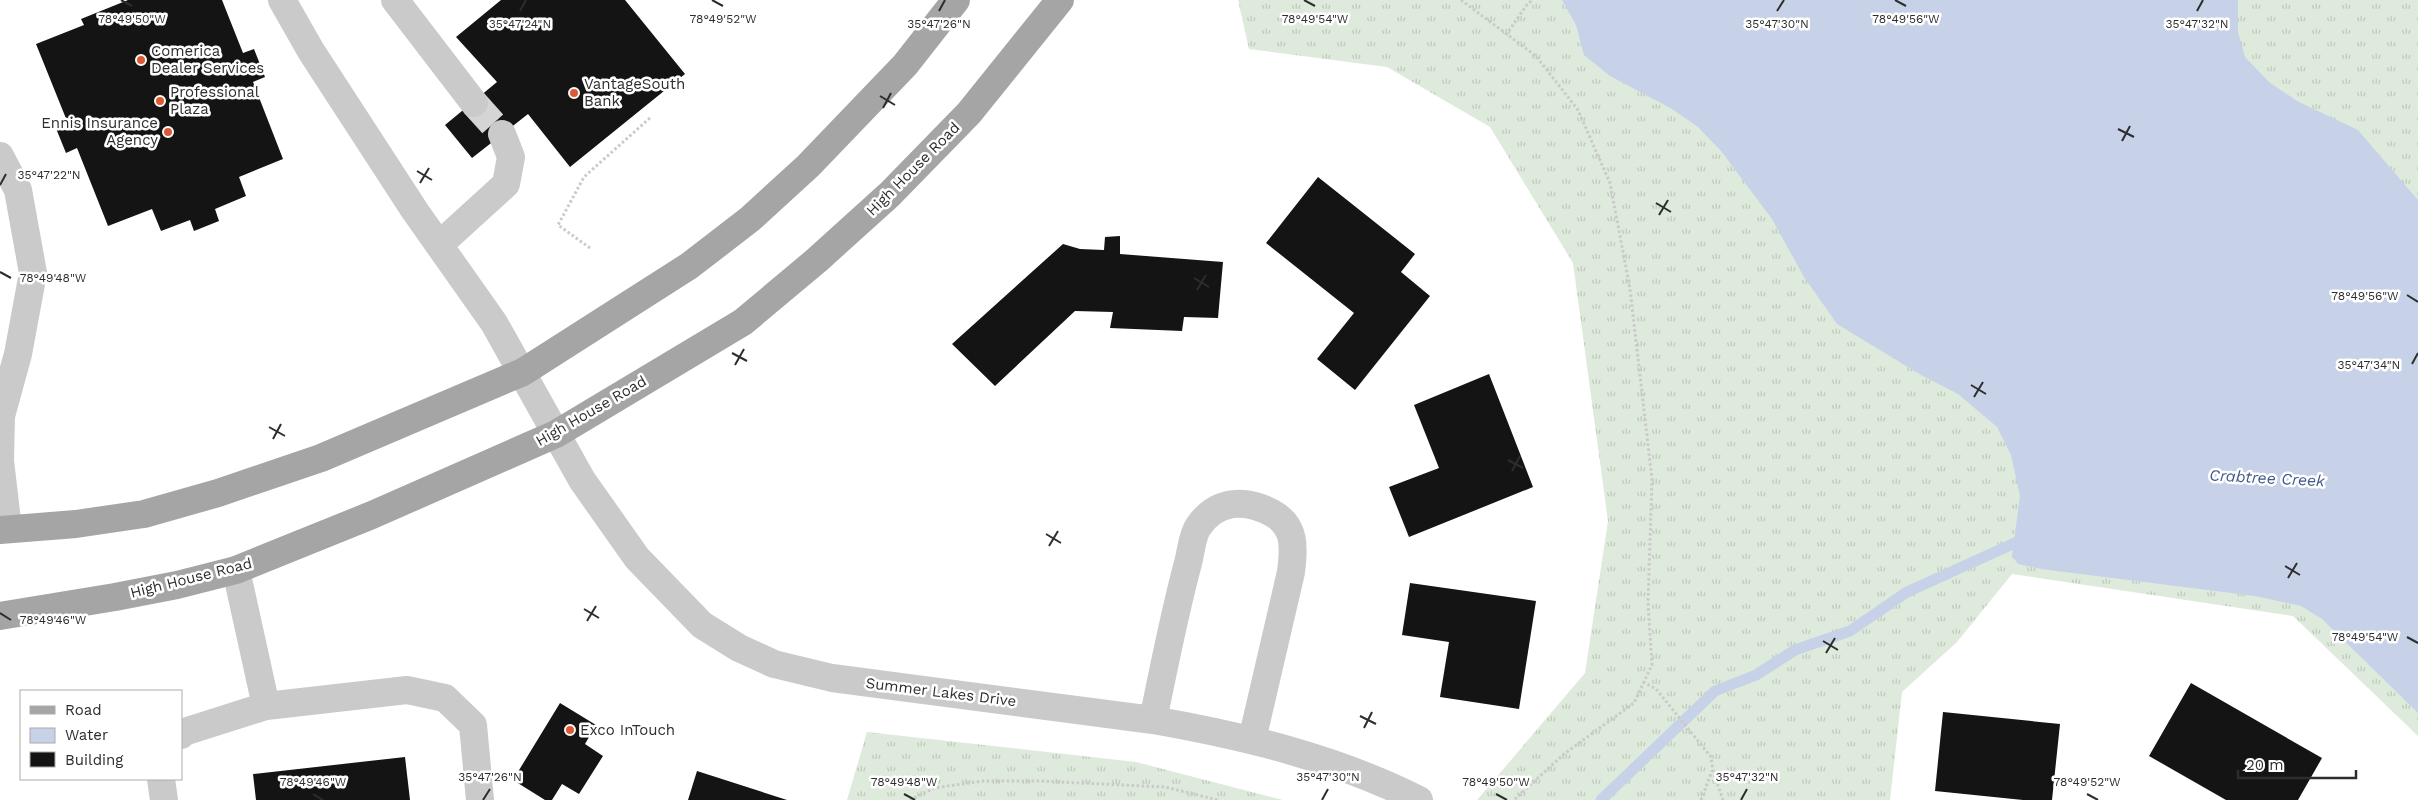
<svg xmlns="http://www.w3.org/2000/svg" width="2418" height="800" viewBox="0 0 2418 800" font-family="'Work Sans',sans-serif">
<defs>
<pattern id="grass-tufts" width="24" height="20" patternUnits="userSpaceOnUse" patternTransform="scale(1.25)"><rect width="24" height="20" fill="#deeadb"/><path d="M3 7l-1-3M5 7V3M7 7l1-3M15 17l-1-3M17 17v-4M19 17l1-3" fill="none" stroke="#bfc9bc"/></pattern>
</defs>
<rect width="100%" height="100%" fill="#fff"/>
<path fill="url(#grass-tufts)" d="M1238 0H2418V736L2293 616 2012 574 1957 642 1902 692 1890 800H1477L1585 673 1608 521 1573 263 1490 127 1387 67 1249 49Z
M867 732 1136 762 1283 800H847Z"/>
<path fill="#c7d2e9" d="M1562 0H2238V32L2245 57 2269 82 2297 101 2358 130 2418 200V713L2322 619 2301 606 2255 596 2041 569 2018 564 2012 556 2020 496 2011 455 1997 427 1958 394 1921 375 1837 324 1804 277 1772 219 1721 151 1698 127 1672 109 1610 76 1584 55 1576 25Z"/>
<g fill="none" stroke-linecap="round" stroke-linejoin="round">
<path stroke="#c7d2e9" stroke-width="11" d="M1601 800 1715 691 1756 675 1795 650 1850 631 1907 592 2026 538"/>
</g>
<path fill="#141414" d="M128 0H222L243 53 254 49 265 77 253 82 283 159 239 177 246 196 215 209 219 221 194 231 190 220 161 231 152 209 108 226 77 148 66 153 55 126 67 121 36 44 84 25 81 19Z
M501 0H625L685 74 570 167 528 114 472 158 445 125 497 82 456 37Z
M1318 177 1415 254 1401 272 1430 296 1355 390 1317 359 1354 313 1266 243Z
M1120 236V254L1223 262 1218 318 1184 317 1182 331 1110 328 1113 312 1075 311 995 386 952 344 1063 244 1080 249 1104 250 1105 237Z
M1489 374 1533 487 1409 537 1389 487 1439 468 1414 405Z
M1410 583 1536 601 1519 709 1440 697 1449 642 1402 635Z
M2191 683 2322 758 2298 800H2226L2149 756Z
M560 703 596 725 585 744 603 756 579 794 562 784 552 800H545L513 780Z
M1943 712 2060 724 2052 800H2023L1935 791Z
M405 757 410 800H256L253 774Z
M697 771 787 800H688Z"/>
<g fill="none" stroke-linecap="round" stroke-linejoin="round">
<path stroke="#d5d5d5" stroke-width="28" stroke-dasharray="28 14" stroke-linecap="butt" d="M474 103 502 134"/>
<path stroke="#cacaca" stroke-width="3" stroke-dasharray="2.5 2.5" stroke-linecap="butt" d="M1461 0 1536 56 1578 110 1610 183 1630 289 1652 479 1648 603 1652 665 1634 703 1564 754 1514 800
M1506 35 1526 6 1532 0
M590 248 558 225 584 177 651 117
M1643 682 1656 689 1711 757 1713 771 1723 800
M910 800 934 788 983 781H1040L1165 787 1218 800
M1701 800 1712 771"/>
<path stroke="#cacaca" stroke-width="28" d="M282 0 311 51 415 211 494 323 582 480 637 558 702 625 739 648 774 664 832 678 1153 720C1244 736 1336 758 1419 800
M395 0 474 103
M0 156 18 190 33 273 18 354 1 416 0 461 8 529
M439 245 506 184 511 157 502 134
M236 570 266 706
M1153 720C1164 667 1174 615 1188 563 1191 552 1192 536 1198 527 1216 500 1245 498 1272 513 1296 526 1294 548 1291 572L1252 740
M181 735 184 732 266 706 407 690 445 698 473 725 480 800
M161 779 164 800"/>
<path stroke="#a5a5a5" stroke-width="28" d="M0 530 76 524 144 514 218 493 321 458 523 372 689 266 750 219 808 166 905 65 956 0
M0 616 115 597 177 585 236 570 372 515 556 434 743 322 817 260 890 194 969 113 1060 0"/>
</g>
<path fill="none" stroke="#2d2d2d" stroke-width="2" d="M121 0 132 6M712 0 723 6M1304 0 1315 6M1895 0 1906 6M520 11 526 0M939 11 945 0M1777 11 1784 0M2197 11 2203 0M880 96 895 105M883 108 891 93M2118 129 2134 137M2122 141 2130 126M417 171 432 180M420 183 429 168M0 185 6 174M1656 203 1671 212M1659 215 1668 200M0 272 11 278M1194 278 1209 287M1197 290 1206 275M2407 295 2418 302M732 353 747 361M2412 364 2418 353M735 365 744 349M1971 385 1986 394M1974 397 1983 382M269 427 285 436M273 439 281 424M1508 460 1523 468M1512 471 1520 456M1046 534 1061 543M1049 546 1058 531M2285 566 2300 575M2288 578 2297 563M584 609 599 618M0 613 11 620M587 621 596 606M2407 637 2418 643M1823 641 1838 650M1826 653 1835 638M1360 716 1376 724M1364 728 1372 712M313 794 323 800M904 794 915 800M1496 794 1507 800M2087 794 2098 800M483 800 490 789M1322 800 1328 789M1741 800 1747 789"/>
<g fill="#dc5937" stroke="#fff" stroke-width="2">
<circle cx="141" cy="60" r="5"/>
<circle cx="574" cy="93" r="5"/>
<circle cx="160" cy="101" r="5"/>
<circle cx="168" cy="132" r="5"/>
<circle cx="570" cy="730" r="5"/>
</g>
<g text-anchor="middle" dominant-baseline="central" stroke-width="5" stroke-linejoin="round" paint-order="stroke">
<g font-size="15" fill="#2d2d2d" stroke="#fff" text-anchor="start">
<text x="151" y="51">Comerica<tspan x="151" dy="17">Dealer Services</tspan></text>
<text x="584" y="84">VantageSouth<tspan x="584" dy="17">Bank</tspan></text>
<text x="170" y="92">Professional<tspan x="170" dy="17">Plaza</tspan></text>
<text x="158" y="123" text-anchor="end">Ennis Insurance<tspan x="158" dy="17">Agency</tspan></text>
<text x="580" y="730">Exco InTouch</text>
</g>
<g font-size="15" fill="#2d2d2d" stroke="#fff">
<text transform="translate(913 169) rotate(-45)">High House Road</text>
<text transform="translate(591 411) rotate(-30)">High House Road</text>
<text transform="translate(191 578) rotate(-14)">High House Road</text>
<text transform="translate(941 692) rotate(7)">Summer Lakes Drive</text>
</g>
<g font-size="16" font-style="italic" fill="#3f588a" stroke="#fff">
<text transform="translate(2267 478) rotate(3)">Crabtree Creek</text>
</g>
</g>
<g font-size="12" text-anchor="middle" fill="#2d2d2d" stroke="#fff" stroke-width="5" stroke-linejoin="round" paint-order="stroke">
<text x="132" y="23">78°49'50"W</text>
<text x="723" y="23">78°49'52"W</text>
<text x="1906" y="23">78°49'56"W</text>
<text x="1315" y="23">78°49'54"W</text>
<text x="520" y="28">35°47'24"N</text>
<text x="939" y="28">35°47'26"N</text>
<text x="1777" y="28">35°47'30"N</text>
<text x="2197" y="28">35°47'32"N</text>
<text x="49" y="179">35°47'22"N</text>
<text x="53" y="282">78°49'48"W</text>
<text x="2365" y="300">78°49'56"W</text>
<text x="2369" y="369">35°47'34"N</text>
<text x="53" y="624">78°49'46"W</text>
<text x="2365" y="641">78°49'54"W</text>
<text x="490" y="781">35°47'26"N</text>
<text x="1328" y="781">35°47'30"N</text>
<text x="1747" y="781">35°47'32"N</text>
<text x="313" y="786">78°49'46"W</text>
<text x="904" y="786">78°49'48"W</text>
<text x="1496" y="786">78°49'50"W</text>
<text x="2087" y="786">78°49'52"W</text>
</g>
<rect x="20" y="690" width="162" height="90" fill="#ffffff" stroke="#ababab"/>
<rect x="30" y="706" width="25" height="8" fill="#a5a5a5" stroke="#ababab"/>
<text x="65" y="715" font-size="15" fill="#2d2d2d">Road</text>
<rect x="30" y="728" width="25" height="15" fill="#c7d2e9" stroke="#ababab"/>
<text x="65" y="740" font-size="15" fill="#2d2d2d">Water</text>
<rect x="30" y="752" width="25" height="15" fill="#141414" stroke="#ababab"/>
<text x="65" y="765" font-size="15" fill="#2d2d2d">Building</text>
<path d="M2238 770v8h118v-8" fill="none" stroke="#2d2d2d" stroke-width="2.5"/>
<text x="2246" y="770" font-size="15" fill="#2d2d2d" stroke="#ffffff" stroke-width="4" paint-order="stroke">20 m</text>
</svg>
